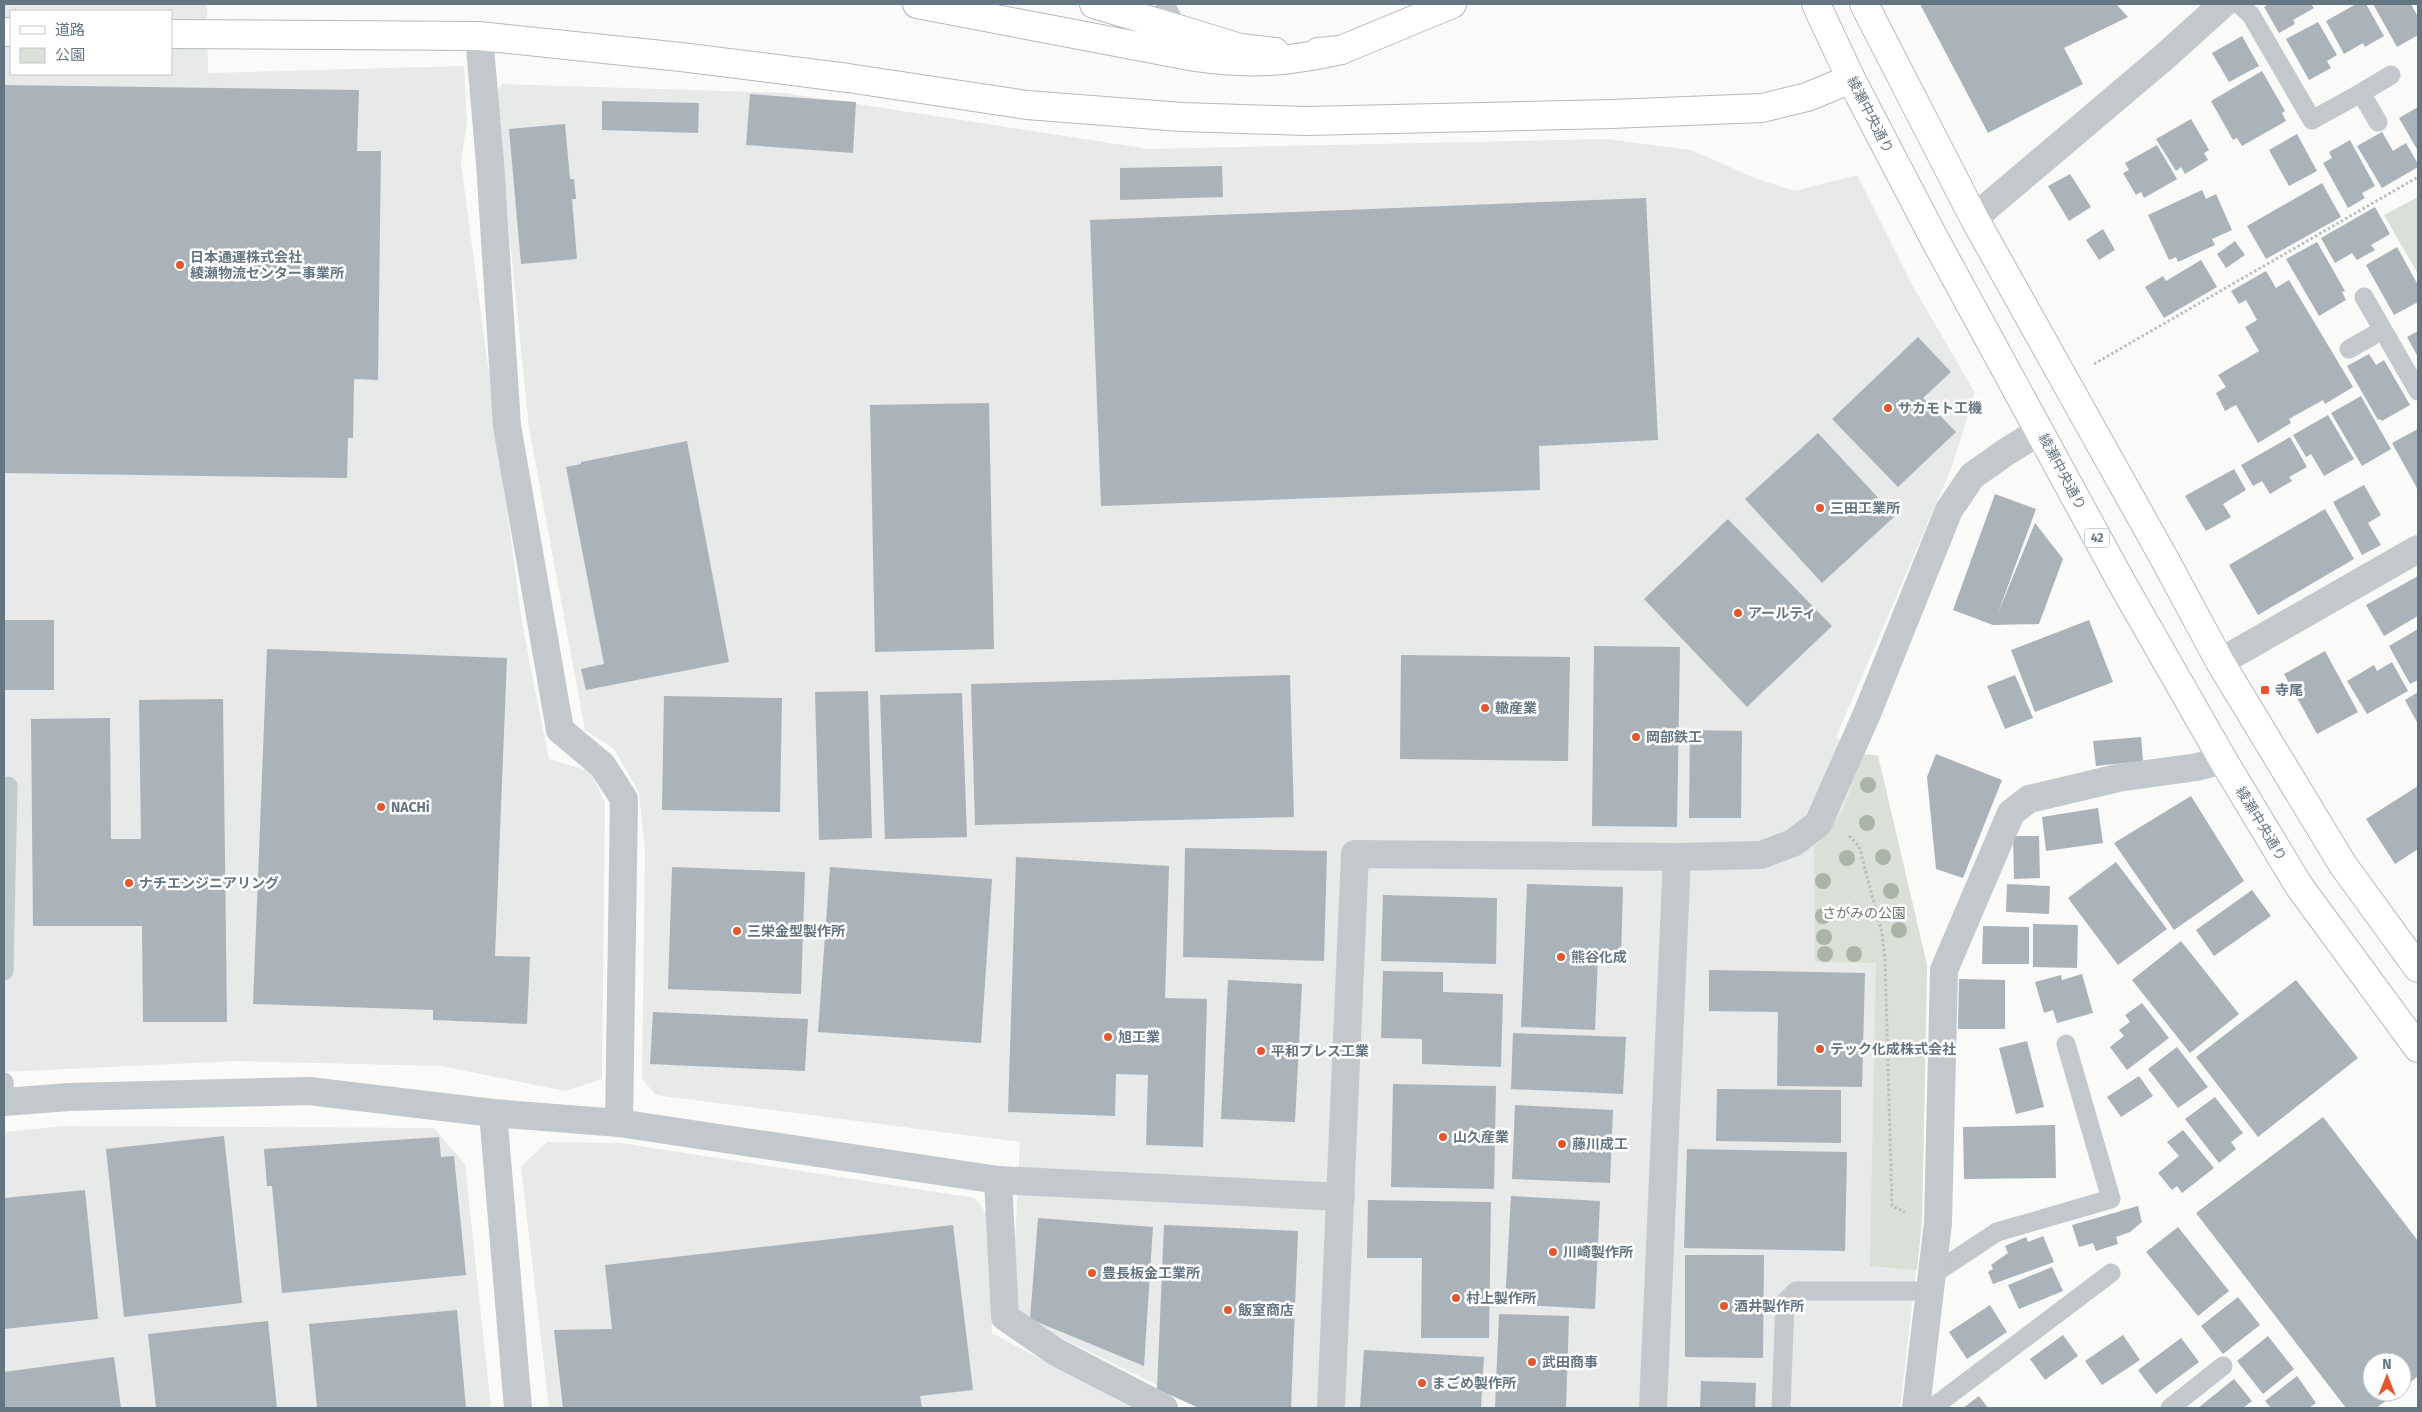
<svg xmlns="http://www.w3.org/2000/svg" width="2422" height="1412" viewBox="0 0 2422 1412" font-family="'Fira Sans','Noto Sans JP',sans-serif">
<rect width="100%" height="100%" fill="#fafaf8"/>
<path fill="#e8e9e9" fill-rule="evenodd" d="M4 4H207L208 73 464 66 467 121 461 163 521 615 529 659 549 759 590 771 605 803 602 1079 565 1091 441 1066 236 1061 4 1072ZM11 11H171V74H11Z
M502 84 785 93 1149 149 1607 139 1691 150 1757 179 1795 191 1857 175 1910 281 1975 393 1951 469 1836 737 1863 754 1878 756 1927 965 1922 1220 1900 1408H1204L1019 1317 1012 1302 1020 1142 656 1095 642 1079 645 850 639 793 614 749 585 730 529 428 495 94Z
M65 1126 434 1128 465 1164 491 1408H4V1132Z
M547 1142 621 1143 975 1198 991 1220 992 1333 1132 1408H549L521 1166Z"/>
<path fill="#dadfd7" d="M2418 197V274L2384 215Z
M1863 754 1878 756 1927 965 1922 1220 1917 1270 1870 1266 1876 963 1815 962 1814 848 1843 810Z"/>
<path fill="#aab3b9" d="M1920 4H2116L2128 17 2064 48 2083 84 1988 133Z
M2269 4H2311L2314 8 2293 20 2295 24 2279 33 2264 7Z
M2356 4H2366L2384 36 2365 47 2363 43 2344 54 2326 21Z
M2373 4H2411L2418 17V35L2397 47Z
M2318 22 2337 55 2327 61 2331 68 2309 80 2286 39Z
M2242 36 2259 66 2229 82 2212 53Z
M2262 71 2285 111 2282 113 2286 121 2242 146 2237 138 2233 140 2211 101Z
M4 85 359 90 357 151H381L378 380 354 379 353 438H348L347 478 4 473Z
M750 94 856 102 853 153 746 145Z
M602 101 699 103 698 133 602 130Z
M2418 107V151L2399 118Z
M2191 119 2209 150 2204 153 2208 160 2185 174 2181 167 2176 171 2156 139Z
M565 124 570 179H574L576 199H572L577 259 521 264 509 129Z
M2382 132 2393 151 2406 143 2418 164V167L2382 188 2357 146Z
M2297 134 2317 171 2289 186 2269 150Z
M2350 140 2375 186 2362 193 2365 198 2348 208 2323 163 2332 158 2329 152Z
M2157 145 2177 179 2144 198 2141 192 2136 195 2123 173 2129 170 2125 163Z
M1222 166 1223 197 1120 200V168Z
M2070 174 2091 207 2069 221 2048 186Z
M2322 183 2341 217 2266 259 2247 226Z
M2202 190 2206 199 2216 194 2232 230 2212 239 2215 245 2178 262 2176 257 2169 260 2148 215Z
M1646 198 1658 440 1539 446 1540 490 1101 506 1090 220Z
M2375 207 2390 234 2371 245 2375 250 2357 260 2352 253 2335 263 2321 238Z
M2103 229 2115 250 2099 260 2086 240Z
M2235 241 2245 255 2226 268 2217 254Z
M2317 242 2345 291 2342 292 2346 300 2319 316 2286 259Z
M2397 247 2418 285V302L2394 315 2366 265Z
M2201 260 2217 287 2164 318 2145 287 2163 276 2166 281Z
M2266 271 2276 288 2289 280 2353 387 2325 404 2323 400 2289 419 2291 423 2258 443 2236 405 2225 411 2216 393 2226 387 2218 375 2259 351 2245 327 2257 320 2246 300 2239 304 2231 291Z
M2418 331V357L2407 337Z
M1918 337 1951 372 1923 398 1956 432 1898 487 1832 419Z
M2369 354 2376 365 2384 360 2410 405 2382 421 2380 419 2378 420 2347 366Z
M2361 396 2391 449 2362 466 2331 413Z
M989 403 994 649 875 652 870 405Z
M2328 415 2354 459 2324 476 2311 454 2306 457 2293 435Z
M2418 429V490L2392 443Z
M1818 433 1895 516 1822 583 1745 499Z
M2290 437 2307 467 2289 477 2292 481 2270 494 2262 481 2253 486 2241 465Z
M687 441 729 662 586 690 581 669 604 664 566 467 581 464V462Z
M2234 469 2246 490 2223 504 2231 517 2206 531 2185 496Z
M2364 485 2381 515 2368 523 2381 545 2362 555 2333 502Z
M1995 494 2036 509 1998 613 2035 523 2063 559 2039 624 1993 625 1953 610Z
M2325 509 2354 559 2258 615 2229 565Z
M1728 519 1832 626 1747 707 1644 599Z
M2418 576V616L2384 636 2366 605Z
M4 620H54V690H4Z
M2089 620 2113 682 2035 712 2011 650Z
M2418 629V680L2410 684 2389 646Z
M1594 646 1680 647 1677 827 1592 826Z
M267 649 507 658 495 956 530 957 527 1024 433 1020V1010L253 1004Z
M2325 651 2358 712 2317 734 2284 674Z
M1401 655 1570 657 1568 761 1400 759Z
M2392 662 2408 691 2367 714 2347 681 2374 665 2377 671Z
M1290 675 1294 817 975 825 971 684Z
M2015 675 2033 718 2005 729 1987 686Z
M868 691 872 838 819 840 815 692Z
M2418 692V724L2405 700Z
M962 693 967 837 885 839 880 695Z
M664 696 782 698 780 812 662 810Z
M223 699 227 1022H143L142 926H33L31 719 110 718 111 839H141L139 700Z
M1690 730 1742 731 1741 818H1689Z
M2141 737 2143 761 2096 766 2093 741Z
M1936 754 2002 780 1963 878 1936 869 1927 777Z
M2418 786V849L2395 864 2366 819Z
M2191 796 2244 881 2174 930 2114 843Z
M2098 808 2103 843 2046 851 2042 817Z
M2013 836H2039L2040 878 2014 879Z
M1185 848 1327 851 1324 961 1183 957Z
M1016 857 1169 866 1165 998 1207 999 1203 1147 1146 1145 1148 1075 1116 1074 1115 1116 1008 1112Z
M2116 862 2167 929 2118 965 2068 898Z
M672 867 805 872 801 994 668 989Z
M830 867 992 879 981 1043 818 1032Z
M1527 884 1623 887 1621 957H1598L1595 1030 1521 1027Z
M2007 884 2050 886 2049 914 2006 912Z
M2252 890 2271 916 2214 956 2196 930Z
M1383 895 1497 898 1496 964 1381 961Z
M2033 924 2078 925 2077 968 2033 967Z
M1983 926 2029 927V964H1982Z
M2181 941 2239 1014 2190 1053 2132 980Z
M1709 970 1865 973 1862 1087 1777 1086 1778 1012 1709 1011Z
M1383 971 1443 972V992L1503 994 1501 1067 1422 1064V1039L1381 1038Z
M2082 974 2093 1013 2057 1023 2053 1010 2044 1013 2035 982 2061 975 2062 980Z
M1959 979 2005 980V1029H1958Z
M1228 980 1302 984 1295 1122 1221 1119Z
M2296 980 2358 1058 2258 1137 2196 1057Z
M2142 1003 2169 1038 2127 1070 2110 1047 2124 1036 2119 1030 2130 1022 2125 1015Z
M653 1012 808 1019 805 1071 650 1064Z
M1513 1033 1626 1037 1623 1094 1511 1089Z
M2027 1041 2044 1107 2016 1114 1999 1048Z
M2177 1047 2208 1087 2178 1108 2148 1069Z
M2139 1076 2153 1096 2121 1117 2107 1097Z
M1393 1084 1496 1086 1494 1189 1391 1187Z
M1717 1089 1841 1090V1143L1716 1141Z
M2215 1097 2243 1133 2231 1142 2236 1149 2219 1163 2185 1119Z
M1515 1105 1613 1110 1610 1183 1512 1179Z
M2323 1117 2418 1241V1376L2402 1389V1362H2372V1392H2398L2376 1408H2346L2196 1213Z
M2055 1125 2056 1178 1964 1179 1963 1127Z
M2183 1130 2214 1168 2182 1193 2177 1186 2172 1190 2158 1173 2179 1156 2167 1142Z
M224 1136 242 1303 124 1317 106 1149Z
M439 1137 441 1157 454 1156 466 1275 282 1293 272 1186H267L264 1149Z
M1687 1149 1847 1152 1845 1251 1684 1248Z
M85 1190 98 1319 4 1329V1198Z
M1511 1196 1600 1201 1595 1309 1505 1304Z
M1368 1200 1491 1202 1489 1338H1421L1422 1258H1367Z
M2138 1206 2142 1222 2130 1232 2116 1237 2118 1244 2096 1251 2093 1243 2079 1247 2072 1225Z
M1038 1218 1153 1227 1144 1366 1030 1319Z
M953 1225 973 1390 920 1396 922 1408H563L554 1330 612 1329 605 1265Z
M1164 1225 1298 1231 1291 1408H1199L1157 1389Z
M2178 1227 2229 1291 2198 1316 2146 1252Z
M2043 1236 2054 1262 1993 1284 1988 1272 1993 1269 1991 1265 2008 1253 2005 1246 2026 1237 2028 1242Z
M1685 1255H1764L1763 1358 1685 1357Z
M2052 1267 2063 1291 2019 1309 2008 1285Z
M2238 1297 2260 1325 2223 1354 2201 1326Z
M1990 1305 2007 1332 1967 1359 1949 1332Z
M457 1310 466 1408H317L309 1324Z
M1499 1314 1569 1316 1566 1408H1495Z
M268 1321 277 1408H156L148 1334Z
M2063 1335 2078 1356 2045 1380 2030 1359Z
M2123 1335 2140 1360 2102 1385 2085 1361Z
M2268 1336 2294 1369 2263 1394 2237 1361Z
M2181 1338 2199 1362 2156 1394 2138 1370Z
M1364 1350 1484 1357 1481 1408H1360Z
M114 1357 121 1408H5L4 1372Z
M2297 1376 2316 1403 2309 1408H2271L2265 1401Z
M2234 1379 2252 1401 2243 1408H2198Z
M1701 1381 1756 1383 1755 1408H1700Z
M1979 1396 1988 1408H1963Z"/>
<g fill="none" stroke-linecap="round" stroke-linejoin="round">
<g stroke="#b3babf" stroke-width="30">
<path id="secondary" d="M4 32H11
M171 34 479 36 681 57 848 78 1027 105 1182 117 1305 121 1611 114 1762 108 1807 97 1851 79"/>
</g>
<g stroke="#b5babe" stroke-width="30">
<path id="primary" d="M1816 4 1851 79 1934 238 2123 585 2223 760 2299 886 2418 1048
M1864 4 1974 218 2164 558 2220 662 2343 865 2418 968
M1178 29 1240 48 1275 52
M1318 52 1341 50 1452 4"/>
</g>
<g stroke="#b4b9bd" stroke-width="30">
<path id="highway" d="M917 4 1195 57C1251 65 1287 62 1341 50
M1094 4 1178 29"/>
</g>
<path stroke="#bbbfc2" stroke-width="3" stroke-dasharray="2.5 2.5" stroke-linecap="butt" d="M2094 364 2418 177
M1849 836 1859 846 1882 933 1885 960 1892 1206 1905 1212"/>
<path stroke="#c3c8cc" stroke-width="19" d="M1165 4 1178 29
M2239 4 2251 15 2312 120 2361 93 2378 122
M2361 93 2391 75
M2364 297 2418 391
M2349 349 2383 330
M4 971 8 786
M4 1082 5 1102
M1932 1275 1997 1232 2111 1199 2066 1044
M1781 1408 1785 1302 1796 1291H1915L1930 1293
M1932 1408 2111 1273
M2170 1408 2223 1366"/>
<path stroke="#c3c8cc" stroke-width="28" d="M479 36 490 163 507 426 560 730 602 765 624 799 619 1123
M1974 218 2163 58 2223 4
M2220 662 2418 549
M4 1102 69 1097 309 1091 493 1113 619 1123 998 1180 1341 1197
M493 1113 518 1408
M998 1180 1005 1317 1056 1352 1164 1408
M1331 1408 1355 854 1677 857 1761 855 1793 843 1818 824 1866 716 1949 510 1972 476 2006 452 2040 431
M1653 1408 1677 857
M1916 1408 1938 1223 1944 970 2011 813 2029 799 2118 778 2197 767 2223 760"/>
<use href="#secondary" stroke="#fff" stroke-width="28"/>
<use href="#primary" stroke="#fff" stroke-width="28"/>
<use href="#highway" stroke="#fff" stroke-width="28"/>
</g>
<g fill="#aab4a7">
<circle cx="1868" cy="785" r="8"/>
<circle cx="1867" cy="823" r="8"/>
<circle cx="1883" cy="857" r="8"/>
<circle cx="1847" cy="858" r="8"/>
<circle cx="1823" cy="881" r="8"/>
<circle cx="1891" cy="891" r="8"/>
<circle cx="1895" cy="912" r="8"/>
<circle cx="1823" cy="916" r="8"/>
<circle cx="1899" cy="930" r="8"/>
<circle cx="1824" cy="937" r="8"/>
<circle cx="1825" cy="954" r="8"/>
<circle cx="1854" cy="954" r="8"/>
</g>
<g fill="#e4572e" stroke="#fff" stroke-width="2">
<circle cx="180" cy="265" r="5"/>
<circle cx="1888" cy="408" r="5"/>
<circle cx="1820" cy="508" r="5"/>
<circle cx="1738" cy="613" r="5"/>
<rect x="2260" y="685" width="10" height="10" rx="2.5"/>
<circle cx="1485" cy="708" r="5"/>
<circle cx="1636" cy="737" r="5"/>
<circle cx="381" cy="807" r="5"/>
<circle cx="129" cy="883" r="5"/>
<circle cx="737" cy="931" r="5"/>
<circle cx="1561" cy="957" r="5"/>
<circle cx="1108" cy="1037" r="5"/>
<circle cx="1820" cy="1049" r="5"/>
<circle cx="1261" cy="1051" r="5"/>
<circle cx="1443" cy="1137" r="5"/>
<circle cx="1562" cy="1144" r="5"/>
<circle cx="1553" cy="1252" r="5"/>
<circle cx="1092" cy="1273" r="5"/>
<circle cx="1456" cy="1298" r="5"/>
<circle cx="1724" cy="1306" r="5"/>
<circle cx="1228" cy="1310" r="5"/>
<circle cx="1532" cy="1362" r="5"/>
<circle cx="1422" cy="1383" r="5"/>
</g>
<g text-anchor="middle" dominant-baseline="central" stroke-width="5" stroke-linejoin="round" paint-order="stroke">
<rect fill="#fff" stroke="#939fa8" stroke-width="1" x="2084.5" y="528.5" width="25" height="19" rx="4"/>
<g font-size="12" font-weight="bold" fill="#657683">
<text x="2097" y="538">42</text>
</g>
<g font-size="14" fill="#657683" stroke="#fff">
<text transform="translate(1870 115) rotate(63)">綾瀬中央通り</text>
<text transform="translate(2062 472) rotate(62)">綾瀬中央通り</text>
<text transform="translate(2261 824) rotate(59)">綾瀬中央通り</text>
</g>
<g font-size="14" font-weight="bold" fill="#657683" stroke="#fff" text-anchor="start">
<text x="190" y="257">日本通運株式会社<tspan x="190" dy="16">綾瀬物流センター事業所</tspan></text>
<text x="1898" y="408">サカモト工機</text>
<text x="1830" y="508">三田工業所</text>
<text x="1748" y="613">アールティ</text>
<text x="2275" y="690">寺尾</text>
<text x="1495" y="708">轍産業</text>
<text x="1646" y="737">岡部鉄工</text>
<text x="391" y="807">NACHi</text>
<text x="139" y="883">ナチエンジニアリング</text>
<text x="747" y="931">三栄金型製作所</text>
<text x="1571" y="957">熊谷化成</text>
<text x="1118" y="1037">旭工業</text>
<text x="1830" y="1049">テック化成株式会社</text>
<text x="1271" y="1051">平和プレス工業</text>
<text x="1453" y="1137">山久産業</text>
<text x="1572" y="1144">藤川成工</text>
<text x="1563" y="1252">川崎製作所</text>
<text x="1102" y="1273">豊長板金工業所</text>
<text x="1466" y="1298">村上製作所</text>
<text x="1734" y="1306">酒井製作所</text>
<text x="1238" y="1310">飯室商店</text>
<text x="1542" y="1362">武田商事</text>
<text x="1432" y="1383">まごめ製作所</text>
</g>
<g font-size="14" fill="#687a64" stroke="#fff">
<text x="1864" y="913">さがみの公園</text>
</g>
</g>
<rect width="2422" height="1412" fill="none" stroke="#657683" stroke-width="10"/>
<rect x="10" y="10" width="162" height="65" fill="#ffffff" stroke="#c1c8cd"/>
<rect x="20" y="26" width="25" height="8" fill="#ffffff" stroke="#c1c8cd"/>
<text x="55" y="35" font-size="15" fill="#657683">道路</text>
<rect x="20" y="48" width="25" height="15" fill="#dadfd7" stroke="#c1c8cd"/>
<text x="55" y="60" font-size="15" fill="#657683">公園</text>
<g transform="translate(2387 1377)"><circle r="24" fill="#ffffff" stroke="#c1c8cd"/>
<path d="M0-4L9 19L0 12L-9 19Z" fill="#e4572e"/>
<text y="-8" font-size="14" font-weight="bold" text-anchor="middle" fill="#657683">N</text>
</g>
</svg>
